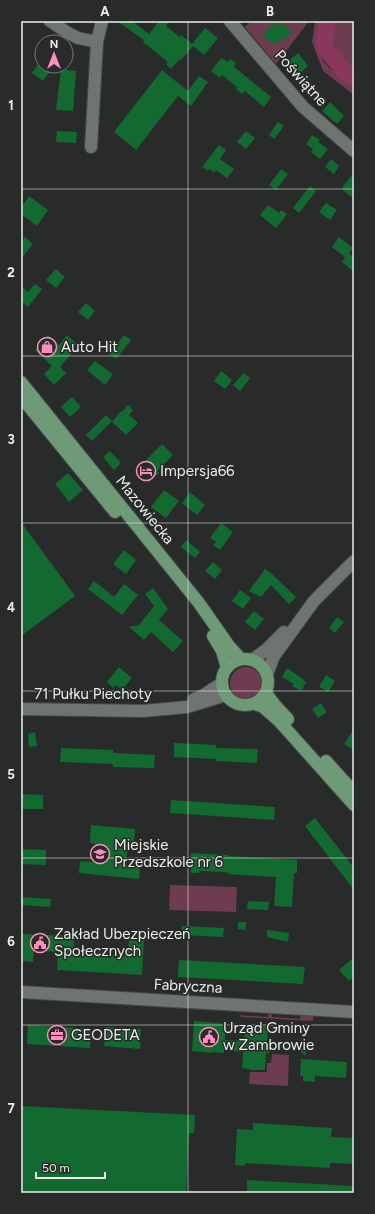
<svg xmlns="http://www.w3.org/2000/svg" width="375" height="1214" viewBox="0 0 375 1214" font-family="Figtree,sans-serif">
<rect width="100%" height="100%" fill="#282b29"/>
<path fill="#6d3c51" d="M251 21H309L276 64 245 27Z
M315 21H323C310 59 326 66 354 86V95L323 71 312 42Z
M336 21H354V72C332 56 328 47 336 21Z
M230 683a16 16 0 1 1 32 0a16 16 0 1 1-32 0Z
M170 885 237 887 236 912 169 910Z
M269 1012H272V1017L300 1019 301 1014 311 1013 313 1017V1021L241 1017 240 1015 268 1017Z
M272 1054 289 1055 288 1086 249 1084 250 1072H267V1063H271Z"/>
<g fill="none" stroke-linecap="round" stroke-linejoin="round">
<path stroke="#8a375e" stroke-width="17" d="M327 21 324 47 345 72 354 78"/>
</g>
<path fill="#136a30" d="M117 21H132L149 34 159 21H169L166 26 180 37 181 35 192 44 205 28 218 38 204 55 193 46 181 60 180 59 171 69 166 64 168 62 143 42 144 40Z
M280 22 292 31 286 39 284 38 281 43 278 40 274 45 263 36 273 23 277 26Z
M298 53 308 66 297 76 286 63Z
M221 58 228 62 230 59 236 63 234 67 271 97 264 107 245 91 242 94 236 89 237 87 222 75 220 78 211 71Z
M40 62 42 63V66H45L51 70 43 81 32 73Z
M61 69 76 71 73 111 56 110Z
M162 70 188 91 199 76 208 82 191 106 178 96 136 150 114 132Z
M330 102 344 116 337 124 322 111Z
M278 122 284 126 274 139 269 135Z
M57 131 77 132 76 143 56 142Z
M246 131 255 138 246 149 237 142Z
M312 135 320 140 318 142 328 149 320 159 311 152 313 149 306 144Z
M219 145 226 150 220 159 234 169 227 178 216 170 214 172 209 169 208 171 202 167Z
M331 159 339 166 334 174 325 167Z
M281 169 288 174 276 190 269 185Z
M354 173V199L343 190V186Z
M310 186 316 191 299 213 293 208Z
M29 196 48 210 37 226 21 214V208Z
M326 203 337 210 330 220 319 212Z
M268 205 279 213 281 210 287 214 276 228 260 215Z
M25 237 33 244 21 259V242Z
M339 237 353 248 349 253 354 258V272L342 262 345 257 332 247Z
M56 269 65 277 56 288 46 280Z
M35 284 42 289 28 307 21 301V286L28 292Z
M86 303 95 311 88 320 78 312Z
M48 335 59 345 67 335 77 344 72 349 74 351 60 367 66 373 54 385 44 374 52 366 35 350Z
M124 335 131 340 116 359 109 354Z
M95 361 113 374 105 385 87 370Z
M221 371 232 380 225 389 214 381Z
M244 373 250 378 240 391 233 385Z
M72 397 81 407 70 417 61 407Z
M128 405 133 410 129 415 138 423 126 435 112 422 121 411 122 412Z
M106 415 112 421 92 441 86 435Z
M162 444 173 455 157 471 159 473 149 482 137 469Z
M110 451 121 463 114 470 103 457Z
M68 473 83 490 69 502 55 484Z
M164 490 179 501 166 518 151 507Z
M190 492 205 505 197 515 182 503Z
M21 522 75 596 21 636Z
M221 523 233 532 220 550 213 545 216 542 210 538Z
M186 540 200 552 195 558 181 547Z
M124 550 136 560 126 574 113 564Z
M213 562 222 570 215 579 205 571Z
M265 569 272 574 296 597 289 604 271 585 261 597 249 591Z
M94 581 114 597 124 584 138 595 122 615 88 589Z
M153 588 168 609 159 620 183 641 173 652 151 632 144 640 129 627 139 625 154 606 145 594Z
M240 590 251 598 243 609 232 601Z
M254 611 264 619 255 630 245 622Z
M337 617 344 622 335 633 329 628Z
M119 667 132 678 122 690 116 685 113 688 107 682Z
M287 668 303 679 306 683 301 691 292 686 294 684 282 677Z
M326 675 335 681 328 692 319 687Z
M321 703 327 712 318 718 312 709Z
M354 729V750L344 744Z
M35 732 37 746 29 747 28 734Z
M174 743 216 745V748L258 749 257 763 216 761V759L174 757Z
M61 748 113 750V753L155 755 154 768 113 767V764L60 762Z
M21 794 43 795V809H21Z
M171 800 275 807 274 820 170 813Z
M315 818 354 868V890L305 826Z
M91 825 135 829 134 847H128L126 865 140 866 139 879 79 873 80 861 93 862 95 844 90 843Z
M21 849 46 850V865L21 864Z
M191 853 228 855V856L297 860V873H294L292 907 274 906 276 877 228 874V873L225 872 199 871V873H191Z
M21 897 51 899 50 907 21 905Z
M248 901 269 902 268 910 247 909Z
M238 922H246V930L238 929Z
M182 926 224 928 223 937 181 935Z
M267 930 276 931 289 933 288 942 267 937Z
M21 934 74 936 73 953 128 956 129 939 144 940 142 975 57 970 58 952 34 950 33 962 21 961Z
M354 957V976L349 981 339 970Z
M179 960 305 967 303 984 178 977Z
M194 1021 226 1024 225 1040 244 1041 245 1024 268 1026 267 1042 270 1043 269 1054 266 1053 265 1070H250V1069L242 1068 243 1052 224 1050V1053L213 1052 212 1053 192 1051Z
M28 1025 91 1029 90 1048 27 1044Z
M106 1027 141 1029 140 1049 104 1046Z
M301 1041H305L308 1045 305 1056 297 1047 298 1043Z
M301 1059 347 1062 346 1078 315 1076V1082L303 1081V1076H300Z
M21 1106 195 1115 194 1133H189L186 1193H21Z
M253 1123 332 1128 331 1137 354 1138V1164L330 1163V1168L245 1163V1166L235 1165 237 1129 253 1130Z
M247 1180 354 1186V1193H247Z"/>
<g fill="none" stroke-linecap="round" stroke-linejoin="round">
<g stroke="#464846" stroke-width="14">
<path id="minor" d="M50 21 68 33 78 38 97 42
M230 21 303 107 354 151
M91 147 97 42 102 21
M252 660 266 650 284 632
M267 674 274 656 314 601 354 561
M194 699 202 696 222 683
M21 709 143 711 187 707 226 695
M21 992 354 1012"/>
</g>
<g stroke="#464846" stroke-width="14">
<path id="major" d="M21 382 199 603 229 646 241 659
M21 397 115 512
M213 636 222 651 227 668
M222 682a23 23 0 1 1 46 0a23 23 0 1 1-46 0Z
M266 693 275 705 288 719
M255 704 263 707 279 721 354 805
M326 761 352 790"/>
</g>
<use href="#minor" stroke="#707471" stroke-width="12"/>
<use href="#major" stroke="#6e9a77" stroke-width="12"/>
</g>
<path fill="none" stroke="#eceeec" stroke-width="1" stroke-opacity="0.55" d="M188 21V1193M21 189H354M21 356H354M21 523H354M21 691H354M21 858H354M21 1025H354"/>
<defs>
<g id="shop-ring" transform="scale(1)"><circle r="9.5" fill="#282b29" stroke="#fe8ebe" stroke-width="1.5"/><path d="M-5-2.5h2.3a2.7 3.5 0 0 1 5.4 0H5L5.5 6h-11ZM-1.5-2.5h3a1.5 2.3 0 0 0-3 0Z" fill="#fe8ebe"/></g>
<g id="hotel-ring" transform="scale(1)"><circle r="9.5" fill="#282b29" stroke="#fe8ebe" stroke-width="1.5"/><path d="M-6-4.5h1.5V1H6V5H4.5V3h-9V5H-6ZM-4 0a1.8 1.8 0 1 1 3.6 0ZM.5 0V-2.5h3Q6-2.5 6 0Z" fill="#fe8ebe"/></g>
<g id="school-ring" transform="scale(1)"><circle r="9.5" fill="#282b29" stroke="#fe8ebe" stroke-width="1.5"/><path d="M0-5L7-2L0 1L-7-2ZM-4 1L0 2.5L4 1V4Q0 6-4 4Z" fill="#fe8ebe"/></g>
<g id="civic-ring" transform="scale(1)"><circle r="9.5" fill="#282b29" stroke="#fe8ebe" stroke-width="1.5"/><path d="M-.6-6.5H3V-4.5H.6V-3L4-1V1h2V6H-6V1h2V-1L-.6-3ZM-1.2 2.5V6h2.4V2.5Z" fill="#fe8ebe"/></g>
<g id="office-ring" transform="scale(1)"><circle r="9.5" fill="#282b29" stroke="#fe8ebe" stroke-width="1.5"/><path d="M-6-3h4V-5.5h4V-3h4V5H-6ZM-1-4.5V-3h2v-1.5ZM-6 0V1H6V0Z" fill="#fe8ebe"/></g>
</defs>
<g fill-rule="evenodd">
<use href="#shop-ring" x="47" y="347"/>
<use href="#hotel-ring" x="146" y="471"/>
<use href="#school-ring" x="100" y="854"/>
<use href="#civic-ring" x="40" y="943"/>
<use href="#office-ring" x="57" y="1035"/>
<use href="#civic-ring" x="209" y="1037"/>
</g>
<g text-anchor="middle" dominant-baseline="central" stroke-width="3" stroke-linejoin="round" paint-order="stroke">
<g font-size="15" fill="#eceeec" stroke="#282b29">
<text transform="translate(301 78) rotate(48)">Poświątne</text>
<text transform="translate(145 510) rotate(51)">Mazowiecka</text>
<text x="93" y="694">71 Pułku Piechoty</text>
<text transform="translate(188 986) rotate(3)">Fabryczna</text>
</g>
<g font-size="15" fill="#eceeec" stroke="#282b29" text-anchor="start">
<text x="61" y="347">Auto Hit</text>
<text x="160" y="471">Impersja66</text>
<text x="114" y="845">Miejskie<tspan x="114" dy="17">Przedszkole nr 6</tspan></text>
<text x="54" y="934">Zakład Ubezpieczeń<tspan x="54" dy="17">Społecznych</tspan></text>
<text x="223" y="1028">Urząd Gminy<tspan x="223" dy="17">w Zambrowie</tspan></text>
<text x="71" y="1035">GEODETA</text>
</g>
</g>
<rect width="375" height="1214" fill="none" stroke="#282b29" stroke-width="44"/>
<g transform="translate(54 54)"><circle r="19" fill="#282b29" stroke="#767977"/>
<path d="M0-3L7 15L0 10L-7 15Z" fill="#fe8ebe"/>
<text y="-6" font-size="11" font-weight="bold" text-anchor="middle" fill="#eceeec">N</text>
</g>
<path d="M36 1172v6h69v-6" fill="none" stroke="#eceeec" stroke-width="2"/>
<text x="42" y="1172" font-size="12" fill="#eceeec" stroke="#282b29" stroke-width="3" paint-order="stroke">50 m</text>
<rect x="22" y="22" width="331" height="1170" fill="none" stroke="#eceeec" stroke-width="1.5"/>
<g font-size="13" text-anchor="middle" font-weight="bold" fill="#eceeec">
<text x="105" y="16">A</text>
<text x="270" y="16">B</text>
<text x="11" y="110">1</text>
<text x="11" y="277">2</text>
<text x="11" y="444">3</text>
<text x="11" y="612">4</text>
<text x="11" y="779">5</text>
<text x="11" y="946">6</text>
<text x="11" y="1113">7</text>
</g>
</svg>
